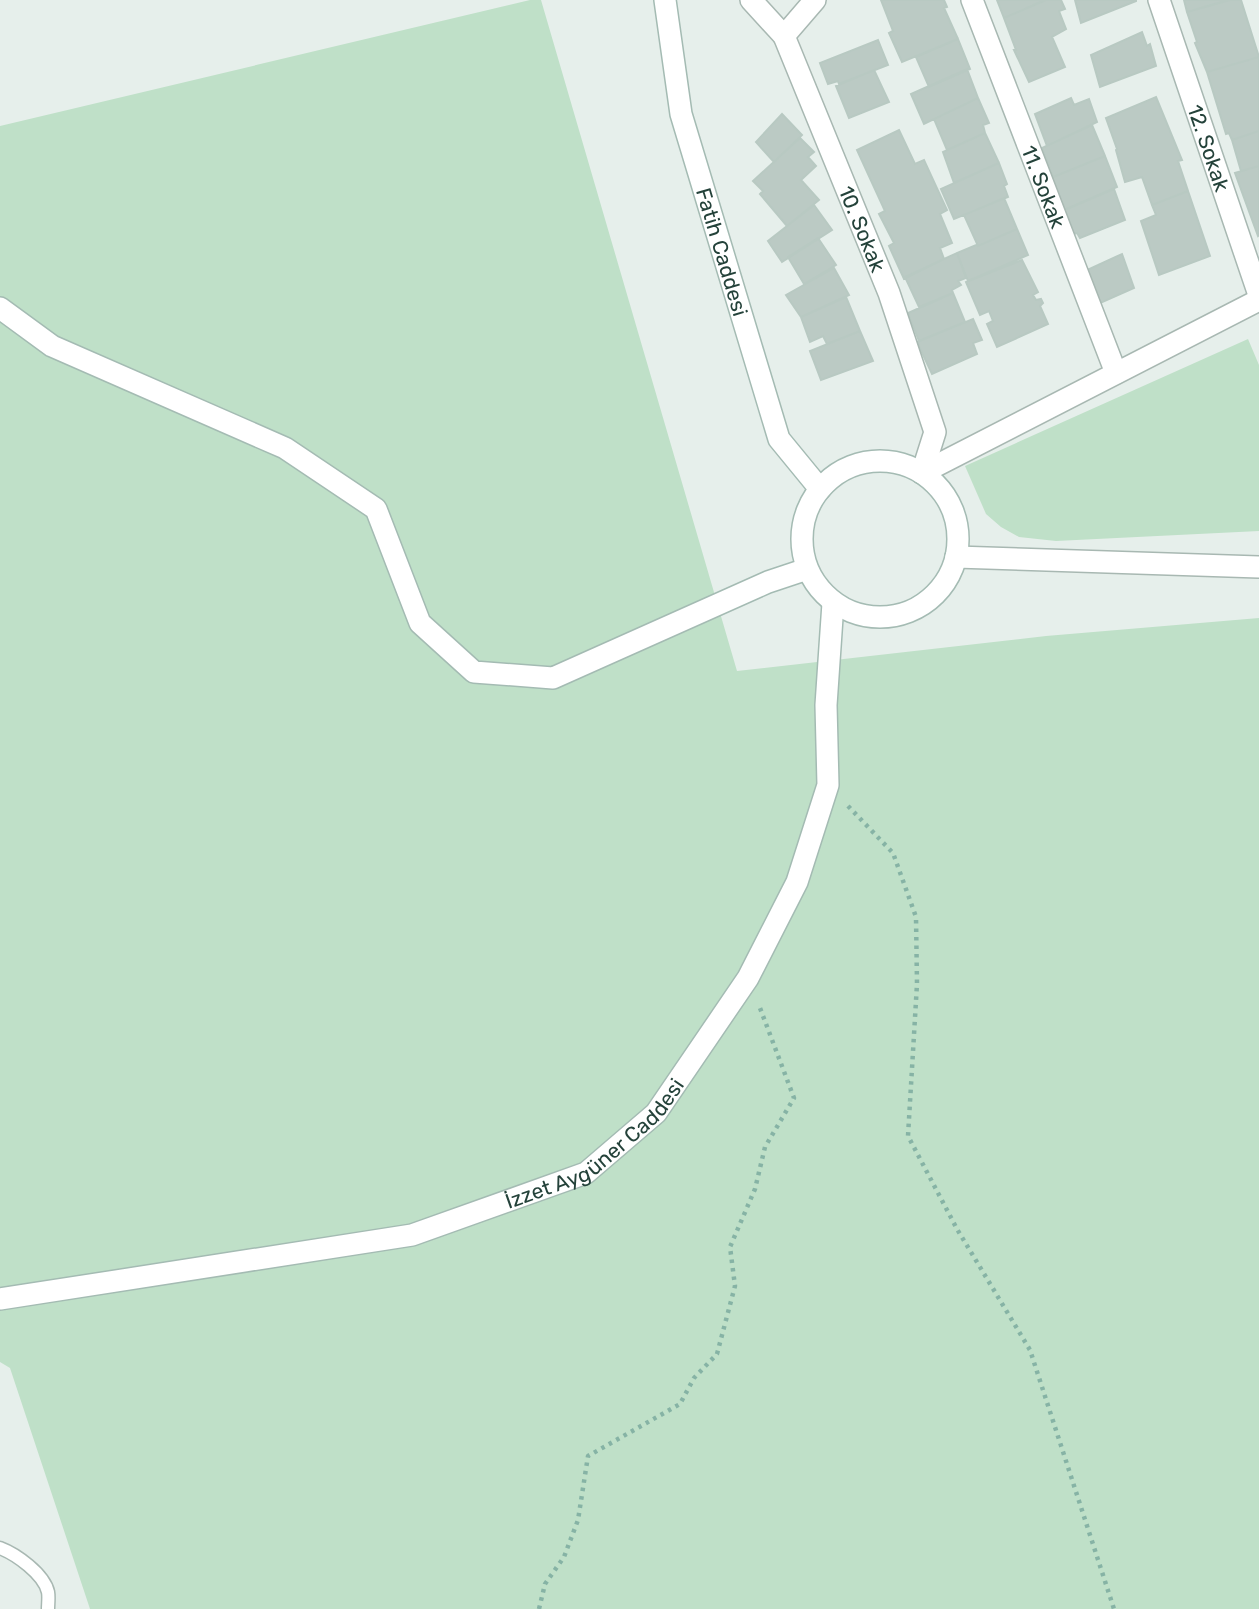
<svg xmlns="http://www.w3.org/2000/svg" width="1259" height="1609" viewBox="0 0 1259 1609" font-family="Rubik,sans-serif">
<rect width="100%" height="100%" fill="#e6efeb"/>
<path fill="#bfe0c8" d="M530 0H541L737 671 1046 636 1259 618V1609H90L10 1368 0 1362V126Z
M1248 339 1259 365V531L1056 541 1019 537 1001 527 986 514 965 466Z"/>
<path fill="#bbcac4" stroke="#b8c9c2" stroke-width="2" d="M881 0H944L947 7 944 8 958 39 902 62 889 33 893 31Z
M997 0H1046L1004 18Z
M1045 0H1061L1065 9 1059 11 1066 29 1052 37 1065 67 1029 82 1014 50H1016L1004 18Z
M1075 0H1136V1L1081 23Z
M1184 0H1225V1L1187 12Z
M1230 0H1241L1259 57 1207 72 1195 43 1197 42 1187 12Z
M1142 32 1147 46 1150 44 1156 66 1100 87 1091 55Z
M958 39 970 69 929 87 916 57Z
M878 40 888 65 839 84 838 81 828 84 820 63Z
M1259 57V131L1232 140 1229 133 1226 134 1207 72Z
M967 69 978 98 924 124 911 94Z
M874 70 889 102 849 118 836 86Z
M1156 97 1182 160 1178 161 1188 191 1152 205 1142 177 1125 182 1116 150 1117 149 1106 118Z
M978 98 989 123 983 125 985 133 947 150 934 119Z
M1071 98 1074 105 1089 99 1097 122 1047 146 1035 114Z
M782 114 802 135 774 162 756 142Z
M1092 125 1105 156 1053 177 1042 148Z
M899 130 915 164 924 160 947 210 940 214 952 243 940 248 944 259 904 279 889 246 894 243 879 214 885 211 857 150Z
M1259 131V166L1241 171 1232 140Z
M985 133 999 163 954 183 943 152Z
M800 138 814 152 808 157 816 166 801 180 819 200 787 226 760 194 763 191 753 181Z
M1105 156 1117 187 1064 210 1051 178Z
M999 163 1007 184 1004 186 1008 197 954 219 941 189Z
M1259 166V235L1258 236 1235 173Z
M1114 189 1125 220 1080 238 1077 233 1070 235 1060 212Z
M1188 191 1210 256 1159 275 1141 221 1156 215 1152 205Z
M1004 198 1017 229 978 246 964 215Z
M814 205 832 230 782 262 768 241Z
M1017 229 1028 255 968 281 957 253 976 245 978 246Z
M818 238 836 265 804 284 788 257Z
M957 253 966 278 958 281 961 285 952 290 953 293 919 307 905 277Z
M1122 254 1134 288 1098 304 1085 271Z
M1022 260 1038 292 1033 295 1036 300 1041 299 1043 303 1040 306 1048 324 997 347 987 324 993 321 989 311 980 315 966 282Z
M834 268 849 295 801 317 786 295Z
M953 293 965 322 919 341 908 313Z
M846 297 860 331 827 344 823 336 810 342 801 317Z
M973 319 982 340 973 343 977 354 932 374 917 342Z
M860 331 873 361 821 380 810 351Z"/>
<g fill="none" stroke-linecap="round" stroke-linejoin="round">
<g stroke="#a8b8b2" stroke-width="15">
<path id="lane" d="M0 1548C16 1554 44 1574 48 1592 49 1597 48 1604 48 1609"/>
</g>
<g stroke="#a8b8b2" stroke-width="24">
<g id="street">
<path id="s1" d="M751 0 784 36 889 293 935 432 922 473"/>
<path id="s2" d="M972 0 1116 373"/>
<path id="s3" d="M1159 0 1259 295"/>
<path d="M784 36 815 0"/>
<path d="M922 473 1259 300"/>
<path d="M956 557 1259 567"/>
</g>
</g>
<g stroke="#a4bbb3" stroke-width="24">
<g id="secondary">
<path id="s4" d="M665 0 681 114 779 439 820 489"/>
<path d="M0 308 52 346 285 448 376 509 420 623 474 672 553 678 768 582 807 569"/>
<circle cx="880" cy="539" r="78"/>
<path id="s5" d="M0 1299 412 1235 586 1173 656 1113 748 978 797 882 828 785 826 705 833 603"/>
</g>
</g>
<path stroke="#86b3a5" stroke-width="4.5" stroke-dasharray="3.5 5" stroke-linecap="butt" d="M848 806 893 853 916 917 917 984 908 1136 957 1229 1030 1350 1114 1609
M539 1609 545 1584 564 1557 578 1520 588 1456 680 1404 694 1378 717 1354 735 1286 730 1247 755 1189 765 1147 794 1098 760 1008"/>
<use href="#lane" stroke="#fff" stroke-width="12"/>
<use href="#street" stroke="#fff" stroke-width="21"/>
<use href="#secondary" stroke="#fff" stroke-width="21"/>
</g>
<g text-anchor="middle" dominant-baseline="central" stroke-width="7" stroke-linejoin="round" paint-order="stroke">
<g font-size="21" fill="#24423a" stroke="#f7fbf9">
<text stroke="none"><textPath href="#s3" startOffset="156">12. Sokak</textPath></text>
<text stroke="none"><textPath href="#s2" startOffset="200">11. Sokak</textPath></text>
<text stroke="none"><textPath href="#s1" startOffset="257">10. Sokak</textPath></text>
<text stroke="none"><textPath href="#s4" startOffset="259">Fatih Caddesi</textPath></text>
<text stroke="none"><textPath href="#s5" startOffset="625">İzzet Aygüner Caddesi</textPath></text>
</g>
</g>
</svg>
